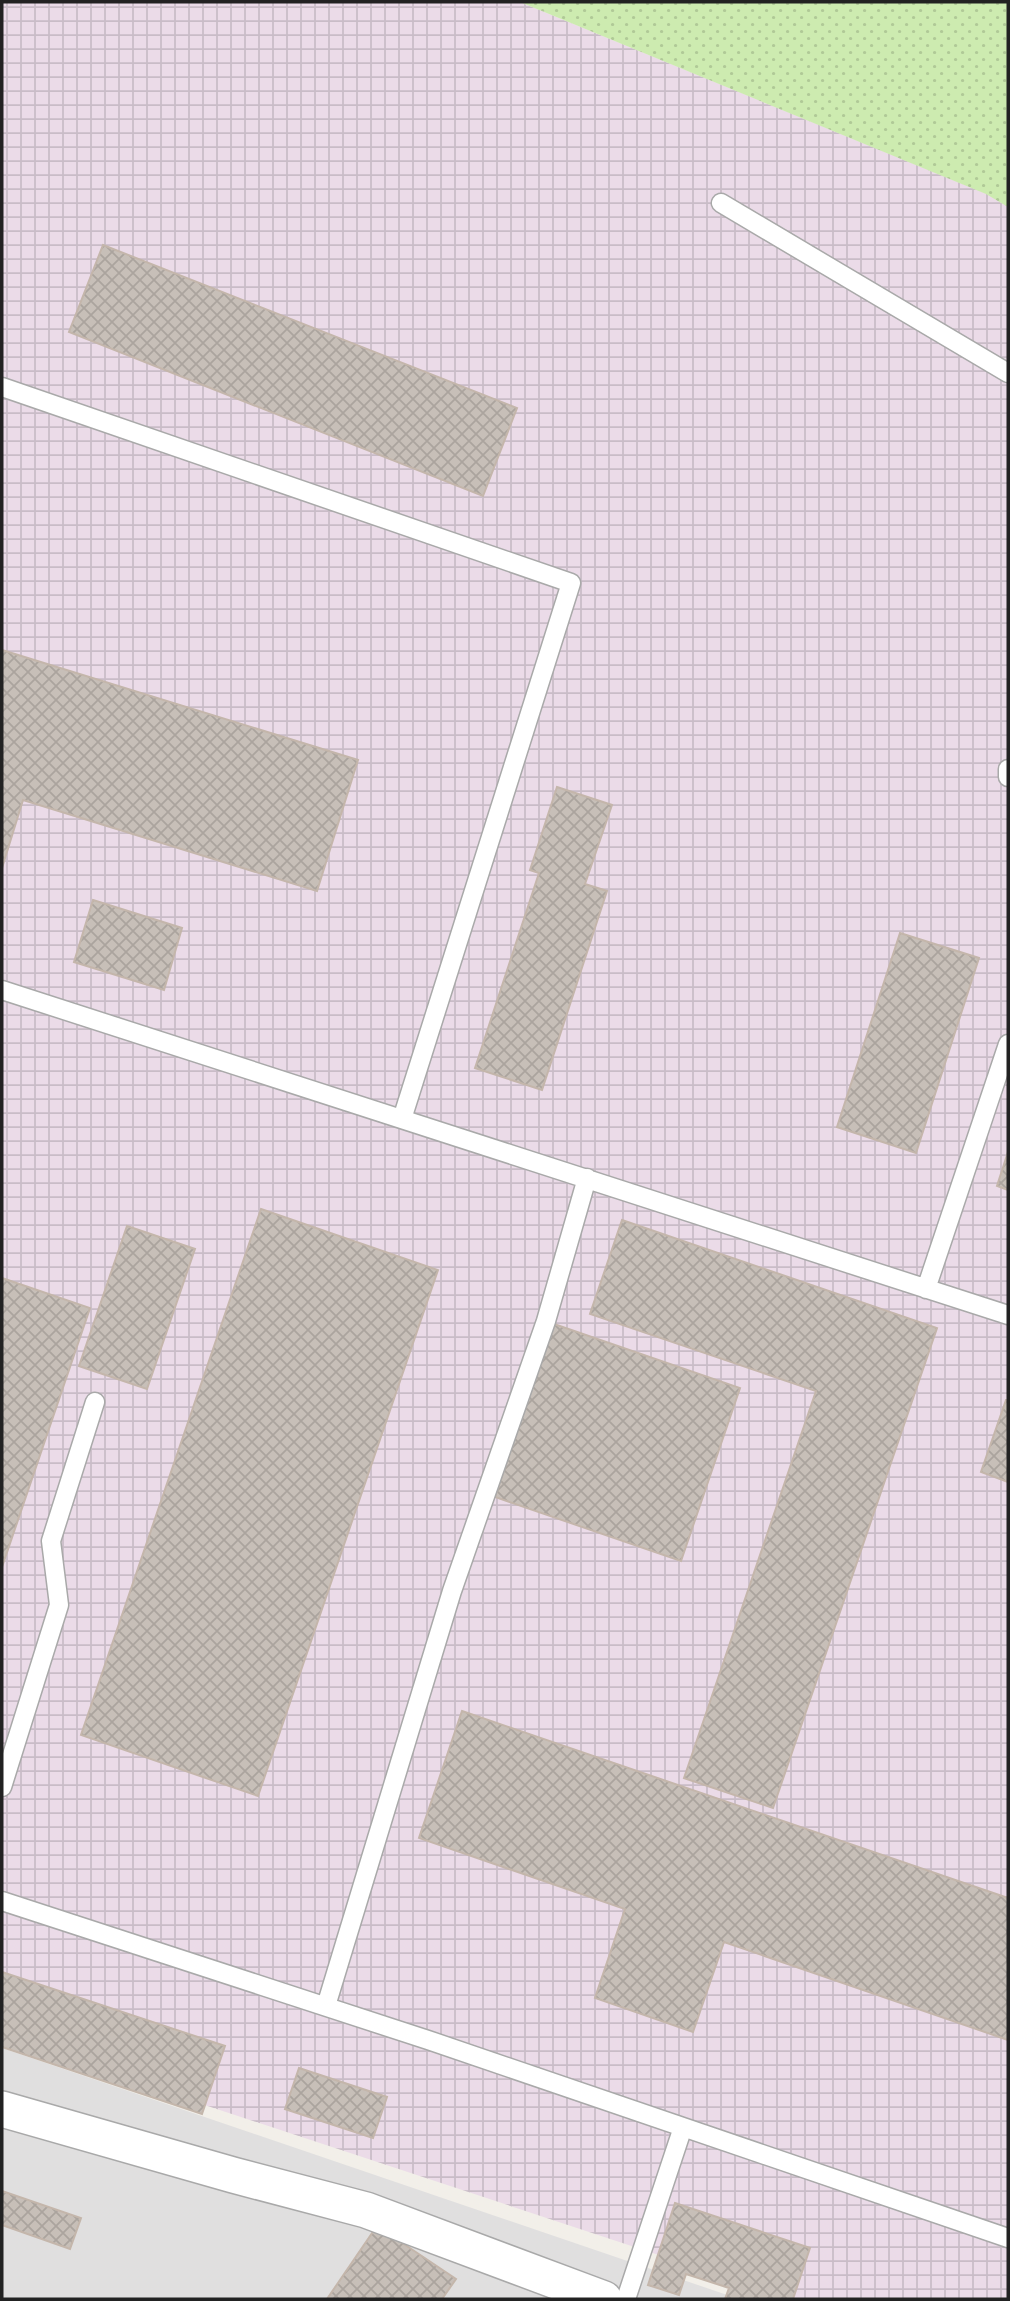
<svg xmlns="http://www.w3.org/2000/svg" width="1010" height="2301" viewBox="0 0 1010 2301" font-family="Barlow,sans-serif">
<defs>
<pattern id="industrial-grid" width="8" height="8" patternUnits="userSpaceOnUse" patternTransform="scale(1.75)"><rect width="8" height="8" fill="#ebdbe8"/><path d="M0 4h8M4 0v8" fill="none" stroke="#c9bcc7"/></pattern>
<pattern id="grass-dots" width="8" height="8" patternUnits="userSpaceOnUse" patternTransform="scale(1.75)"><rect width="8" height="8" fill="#cdebb0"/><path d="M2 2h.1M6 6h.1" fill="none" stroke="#b0c997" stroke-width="1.8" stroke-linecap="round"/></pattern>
<pattern id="building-cross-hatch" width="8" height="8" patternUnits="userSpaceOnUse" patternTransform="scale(1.75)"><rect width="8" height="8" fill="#c7bfb8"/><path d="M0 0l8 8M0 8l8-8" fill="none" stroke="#aba49e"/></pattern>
</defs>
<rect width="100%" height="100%" fill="#f2efe9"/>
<path fill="#e0dfdf" d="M2 2048 739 2299H2Z"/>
<path fill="url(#industrial-grid)" d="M2 2H520L987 194 1008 207V2299H792L2 2038Z"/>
<path fill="url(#grass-dots)" d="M520 2H1008V207L986 194Z"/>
<path fill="url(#building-cross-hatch)" stroke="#c4b6ab" stroke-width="2" d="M103 245 517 408 483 496 69 332Z
M2 650 358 760 317 891 23 800 2 868Z
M557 787 612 805 585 884 607 891 542 1090 475 1068 539 873 530 870Z
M93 900 182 928 164 990 74 962Z
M900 933 979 958 916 1153 837 1127Z
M1008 1152V1190L997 1186Z
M261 1209 438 1270 258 1796 81 1735Z
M622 1220 937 1328 773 1808 684 1778 816 1391 590 1314Z
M127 1226 195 1249 147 1389 79 1366Z
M2 1278 90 1308 2 1567Z
M554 1324 740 1388 681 1561 495 1497Z
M1006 1400H1008V1482L981 1472Z
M462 1711 1008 1898V2040L724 1942 693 2032 595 1998 625 1909 419 1838Z
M2 1972 225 2046 202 2114 2 2047Z
M299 2068 387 2097 373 2138 285 2109Z
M2 2191 81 2218 70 2249 2 2225Z
M675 2203 810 2248 793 2299H725L729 2288 686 2274 679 2295 648 2285Z
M377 2226 456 2279 442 2299H327Z"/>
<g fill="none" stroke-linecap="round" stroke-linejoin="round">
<g stroke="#a9a9a9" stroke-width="21">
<path id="lane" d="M721 203 1008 373
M2 387 571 583 402 1119
M1008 769V777
M2 990 1008 1315
M926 1289 1008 1044
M2 1787 59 1605 51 1541 95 1402
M2 1901 428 2040 1008 2238
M326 2006 452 1591 546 1321 587 1178
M626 2299 683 2127"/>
</g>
<g stroke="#a9a9a9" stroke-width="38">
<path id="street" d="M2 2109 233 2175 366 2210 604 2299"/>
</g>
<use href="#lane" stroke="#fff" stroke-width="18"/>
<use href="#street" stroke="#fff" stroke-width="35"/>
</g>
<rect width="1010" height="2301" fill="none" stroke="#222222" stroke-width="7"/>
</svg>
